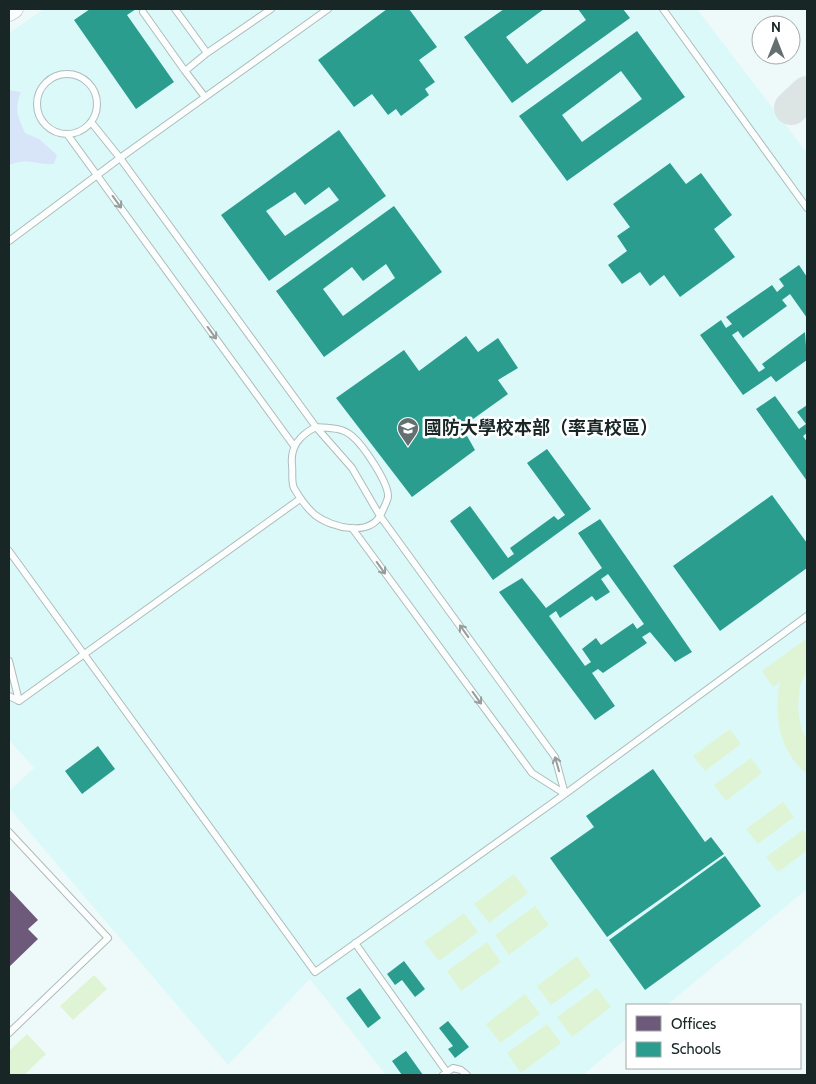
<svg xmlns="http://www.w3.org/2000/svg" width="816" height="1084" viewBox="0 0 816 1084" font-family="Cabin,'Noto Sans TC',sans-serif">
<rect width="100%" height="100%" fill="#eefafa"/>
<path fill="#dcf9fa" d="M44 9H697L807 153V889L667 1005H627V1038L583 1075H386L310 979 228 1065 9 808V791L34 768 9 740V33Z"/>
<path fill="#def4d5" d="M807 638V670L800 686 798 707 801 728 807 741V774C779 752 773 715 780 682L773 687 762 671Z
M730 729 741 744 705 771 693 756Z
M751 758 762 773 726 801 714 785Z
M783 802 794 817 758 844 746 829Z
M803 830 807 836V851L778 872 766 857Z
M514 874 528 893 489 923 474 904Z
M535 906 549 925 509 955 495 935Z
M464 913 478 932 439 961 424 942Z
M487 942 501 962 461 991 447 971Z
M577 956 591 976 551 1005 537 986Z
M94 975 107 989 73 1020 60 1006Z
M597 988 611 1007 572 1037 557 1017Z
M525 994 540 1014 500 1043 486 1024Z
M547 1024 561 1043 521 1073 507 1053Z
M27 1034 46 1054 24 1075H9V1051Z"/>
<path fill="#d8e5f9" d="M9 90 21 92C14 110 18 116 25 133L39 139 57 155 54 164C34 165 28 157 9 165Z"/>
<path fill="#6d597a" d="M9 889 38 920 28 929 38 939 9 967Z"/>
<path fill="#2a9d8f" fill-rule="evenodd" d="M90 9H136L127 15 174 82 136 109 74 20Z
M387 9H409L437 47 419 60 435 82 425 89 429 95 401 116 396 109 388 115 372 94 354 107 318 60Z
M504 9H544L506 37 527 64 586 20 578 9H623L630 18 512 103 464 37Z
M637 31 685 97 567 181 519 116ZM621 71 642 99 582 142 562 115Z
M339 130 386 196 269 281 221 215ZM329 187 339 200 285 236 266 211 295 192 305 205Z
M670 163 686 184 701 173 732 215 714 229 735 257 680 297 664 275 650 286 640 272 622 284 608 265 627 251 617 236 630 227 613 204Z
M394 206 442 272 324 357 276 291ZM386 264 395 278 343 316 323 289 352 267 363 281Z
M799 265 807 277V318L790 294 782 300 787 306 743 338 738 331 732 335 759 372 765 368 762 364 805 332 807 360 776 382 771 376 743 395 700 335 721 320 726 328 732 324 726 317 772 285 777 292 784 286 779 279Z
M466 336 478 352 498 338 518 368 498 380 508 394 462 427 475 450 412 497 336 398 404 350 419 371Z
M775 396 799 429 806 424 797 412 807 405V433L803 436 807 442V481L756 409Z
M547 449 591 509 493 580 450 521 470 506 508 558 514 554 510 548 554 516 558 520 565 515 527 463Z
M772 495 807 543V568L720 631 673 566Z
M600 519 692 652 675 662 650 632 642 637 647 643 603 673 598 669 592 673 615 706 595 720 499 592 522 578 546 608 602 568 578 533ZM608 574 644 624 637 629 633 623 601 645 596 638 582 649 591 662 585 666 549 616 556 611 560 618 592 596 596 601 610 592 601 579Z
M98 746 115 769 82 794 65 771Z
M653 769 705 842 711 837 724 854 607 937 550 858 594 827 586 816Z
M725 856 761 906 645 990 609 940Z
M404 961 425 989 415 997 402 980 395 985 387 974Z
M360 988 381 1018 368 1028 346 998Z
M448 1021 469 1047 455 1058 448 1049 453 1046 439 1028Z
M406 1051 423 1075H402L392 1061Z"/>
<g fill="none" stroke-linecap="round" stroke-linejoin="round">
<path stroke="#dce4e4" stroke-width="34" d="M791 108 807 93"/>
<g stroke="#afbbbb" stroke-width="8">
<path id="service" d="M175 9 207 53 271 9
M663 9 807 208
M143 12 185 71
M37 104a30 30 0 1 1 60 0a30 30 0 1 1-60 0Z
M205 97 185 71 207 53
M91 122 120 158 316 427 352 468 380 516 555 757 565 794 532 773 352 528
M67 134 294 446
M9 241 120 158 328 9
M316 427C328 428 342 427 352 436 363 445 389 483 388 497 387 502 384 507 382 512 372 538 332 528 315 515 307 508 299 497 294 488 291 482 293 472 292 465 290 446 300 435 316 427Z
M9 551 315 972 565 794 807 616
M9 661 19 701
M9 696 19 701
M19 701 300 499
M9 832 108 938 9 1033
M355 943 446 1071
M443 1075 453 1068 461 1070 467 1075"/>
</g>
<g stroke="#afbbbb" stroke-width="19">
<path id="secondary" d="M9 12 14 9"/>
</g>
<use href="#service" stroke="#fcfefe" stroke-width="6"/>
<use href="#secondary" stroke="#fcfefe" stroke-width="18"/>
</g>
<defs><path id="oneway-shaft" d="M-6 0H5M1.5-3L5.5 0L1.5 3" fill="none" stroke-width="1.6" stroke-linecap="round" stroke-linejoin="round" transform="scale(1.25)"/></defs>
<g stroke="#969d9d">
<use href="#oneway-shaft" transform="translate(117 202) rotate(54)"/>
<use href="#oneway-shaft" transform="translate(212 333) rotate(54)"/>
<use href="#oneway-shaft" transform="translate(381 568) rotate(54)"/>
<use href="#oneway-shaft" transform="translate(464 631) rotate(-126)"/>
<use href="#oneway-shaft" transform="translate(477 698) rotate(54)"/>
<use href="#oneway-shaft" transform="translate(557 764) rotate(-106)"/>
</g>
<defs>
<g id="university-pin" transform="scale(1.125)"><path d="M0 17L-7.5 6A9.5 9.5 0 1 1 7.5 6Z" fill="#647070" stroke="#fff"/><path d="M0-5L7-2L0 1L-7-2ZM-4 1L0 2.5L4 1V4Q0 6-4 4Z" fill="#fff"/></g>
</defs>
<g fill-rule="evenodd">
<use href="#university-pin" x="408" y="428"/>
</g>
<g text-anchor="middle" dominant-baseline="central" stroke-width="5" stroke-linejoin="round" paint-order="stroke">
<g font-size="18" font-weight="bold" fill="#192626" stroke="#fff" text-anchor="start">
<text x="424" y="428">國防大學校本部（率真校區）</text>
</g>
</g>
<rect width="816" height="1084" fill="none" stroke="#192626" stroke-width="20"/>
<rect x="626" y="1004" width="175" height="65" fill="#ffffff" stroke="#a3a8a8"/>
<rect x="636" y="1016" width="25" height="15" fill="#6d597a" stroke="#a3a8a8"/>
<text x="671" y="1029" font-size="15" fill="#192626">Offices</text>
<rect x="636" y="1042" width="25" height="15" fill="#2a9d8f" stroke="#a3a8a8"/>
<text x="671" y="1054" font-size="15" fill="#192626">Schools</text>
<g transform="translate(776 40)"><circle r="24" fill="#ffffff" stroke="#a3a8a8"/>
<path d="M0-4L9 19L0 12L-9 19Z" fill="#647070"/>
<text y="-8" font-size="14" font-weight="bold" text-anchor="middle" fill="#192626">N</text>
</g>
</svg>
